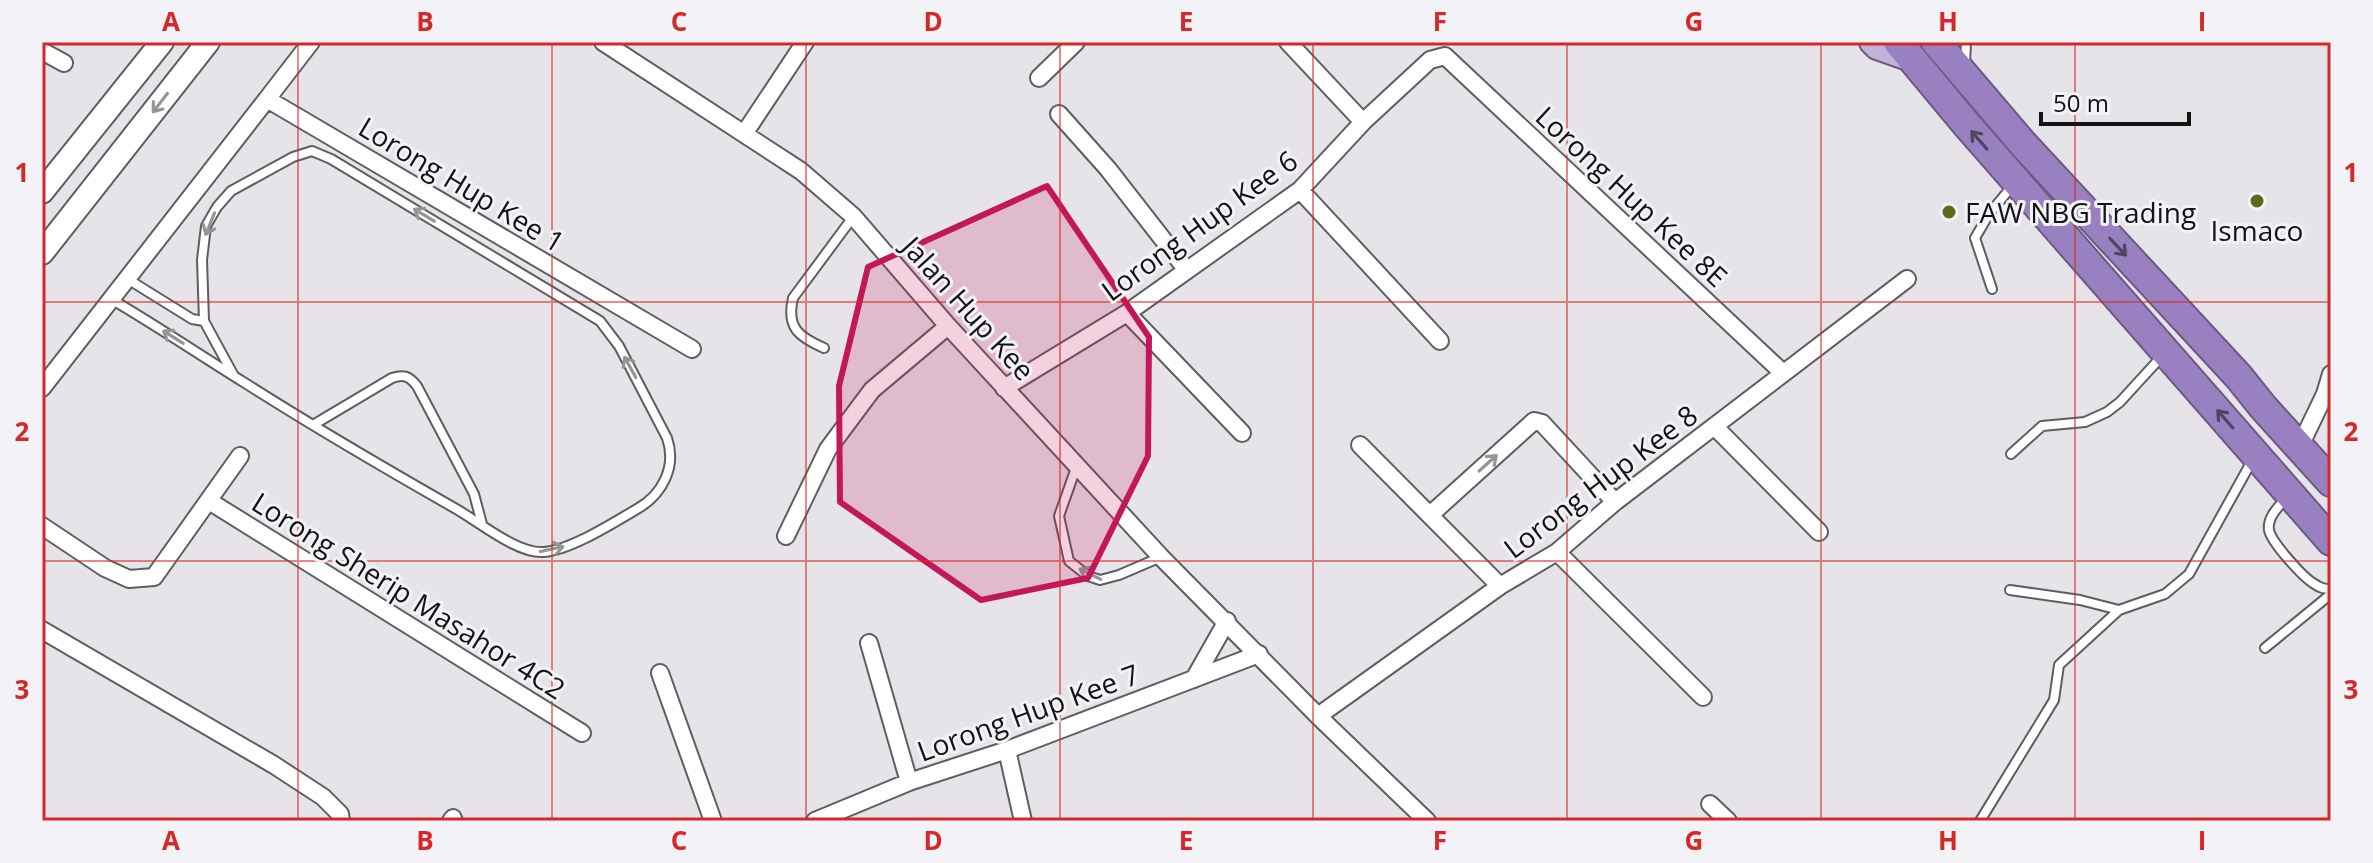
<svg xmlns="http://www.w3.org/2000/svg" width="2373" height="863" viewBox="0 0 2373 863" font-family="'Open Sans',sans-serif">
<rect width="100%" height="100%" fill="#e6e4e8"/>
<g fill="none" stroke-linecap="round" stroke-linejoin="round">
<g stroke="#5e5d60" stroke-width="12">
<path id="lane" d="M1965 65 1966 42
M126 278 192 319 204 321
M1992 289 1975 238 1989 214 2013 185
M111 299C157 326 200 355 245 383 314 427 386 469 458 510 480 523 518 554 544 552 571 550 613 523 637 509 662 495 677 467 667 438L619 346 600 321 331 159 312 151 293 157 231 191 217 207 206 226 202 260 204 321 234 376
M824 348C799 337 786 328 793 298L853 217
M313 425 392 378C404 374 409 376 417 386L474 494 482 524
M2011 454 2042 426 2085 422 2107 412 2120 402 2163 355
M1077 465 1059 516 1069 561 1088 576 1100 580 1119 575 1161 557
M2286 498C2278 507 2267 518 2269 530 2271 542 2303 577 2313 583 2320 588 2324 589 2331 589
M2010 590 2080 600 2119 610
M2265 648 2331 594
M1980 821 2054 700 2059 665 2119 610 2165 594 2189 574 2253 459"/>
</g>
<g stroke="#5e5d60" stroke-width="20">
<path id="street" d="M311 42 267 99 692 349
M603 42 801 171 853 216 948 326 1161 557 1318 716 1427 821
M1288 42 1363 122
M42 51 64 63
M1039 78 1076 42
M1059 114 1108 169 1186 269
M744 134 805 42
M1300 190 1440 341
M1127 313 1242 433
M42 388 267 99
M1004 388 1127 313 1300 190 1363 122 1430 60 1445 56 1783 373
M1715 427 1819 532
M1360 445 1500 586
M2300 446 2325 394 2331 374
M209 501 582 733
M1430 515 1534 421 1542 423 1615 502
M42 526 105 568 129 579 154 577 240 456
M786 536 828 449 872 390 948 326
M1557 552 1703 697
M42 630 274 765 323 797 340 814 341 821
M869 643 909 782
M660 673 713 821
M1194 679 1227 621
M1318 716 1500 586 1557 552 1615 502 1907 279
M1007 750 1023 821
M1710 804 1728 821
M451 821 453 818
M815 821 909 782 1007 750 1259 654"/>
</g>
<g stroke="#5e5d60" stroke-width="26">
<path id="secondary" d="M42 192 162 42
M42 253 208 42"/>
</g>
<g stroke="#6a5a84" stroke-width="28">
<path id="primary" d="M1872 42 1877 47 1914 60"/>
</g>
<g stroke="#6a5a84" stroke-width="32">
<path id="highway" d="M1898 42 1967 125 2331 541
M1936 42 2023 144 2239 377 2263 407 2331 482"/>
</g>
<use href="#lane" stroke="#fff" stroke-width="8"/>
<use href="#street" stroke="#fff" stroke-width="16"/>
<use href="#secondary" stroke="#fff" stroke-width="22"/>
<use href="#primary" stroke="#c2b3da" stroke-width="24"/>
<use href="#highway" stroke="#9980c1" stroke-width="28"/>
</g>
<defs><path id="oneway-shaft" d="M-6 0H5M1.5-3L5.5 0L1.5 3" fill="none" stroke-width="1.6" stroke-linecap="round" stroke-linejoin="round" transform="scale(2)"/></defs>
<g stroke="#959595">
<use href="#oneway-shaft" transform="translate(160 103) rotate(128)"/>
<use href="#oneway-shaft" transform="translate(424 215) rotate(-149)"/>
<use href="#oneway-shaft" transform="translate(210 224) rotate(112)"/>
<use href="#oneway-shaft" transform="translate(173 337) rotate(-148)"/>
<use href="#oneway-shaft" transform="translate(630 367) rotate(-119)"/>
<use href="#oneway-shaft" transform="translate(1488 463) rotate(-42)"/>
<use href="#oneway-shaft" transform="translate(552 549) rotate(-12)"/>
<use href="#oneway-shaft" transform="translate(1090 574) rotate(-153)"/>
</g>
<g stroke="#4f4462">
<use href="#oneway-shaft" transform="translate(1979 140) rotate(-131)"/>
<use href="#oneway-shaft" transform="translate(2118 247) rotate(47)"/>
<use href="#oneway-shaft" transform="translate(2225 419) rotate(-131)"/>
</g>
<path fill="#c2185b" fill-opacity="0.2" stroke="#c2185b" stroke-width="6" stroke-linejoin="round" d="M1047 186 1149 337 1148 456 1088 578 981 600 840 502 839 386 868 267Z"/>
<path fill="none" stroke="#d62828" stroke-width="2" stroke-opacity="0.55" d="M298 42V821M552 42V821M806 42V821M1060 42V821M1313 42V821M1567 42V821M1821 42V821M2075 42V821M42 302H2331M42 561H2331"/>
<g fill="#596c18" stroke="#f3f2f6" stroke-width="3">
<circle cx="2257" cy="201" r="8"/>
<circle cx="1949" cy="212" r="8"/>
</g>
<g text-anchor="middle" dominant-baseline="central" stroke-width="6" stroke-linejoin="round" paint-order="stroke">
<g font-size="28" fill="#131314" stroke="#f3f2f6">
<text transform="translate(462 184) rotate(31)">Lorong Hup Kee 1</text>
<text transform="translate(1632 196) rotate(43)">Lorong Hup Kee 8E</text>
<text transform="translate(1199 225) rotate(-36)">Lorong Hup Kee 6</text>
<text transform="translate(969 308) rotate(48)">Jalan Hup Kee</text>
<text transform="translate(1600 481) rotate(-37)">Lorong Hup Kee 8</text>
<text transform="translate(409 595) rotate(32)">Lorong Sherip Masahor 4C2</text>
<text transform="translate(1028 712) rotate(-20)">Lorong Hup Kee 7</text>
</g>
<g font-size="28" fill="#131314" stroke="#f3f2f6" text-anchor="start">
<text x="1965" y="212">FAW NBG Trading</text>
<text x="2257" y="230" text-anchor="middle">Ismaco</text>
</g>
</g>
<rect width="2373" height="863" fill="none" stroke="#f3f2f6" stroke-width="88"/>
<path d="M2041 112v12h148v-12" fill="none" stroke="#131314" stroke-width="4"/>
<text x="2053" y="112" font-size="24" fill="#131314" stroke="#f3f2f6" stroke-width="6" paint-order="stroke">50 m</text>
<rect x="44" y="44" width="2285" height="775" fill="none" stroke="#d62828" stroke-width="3"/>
<g font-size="26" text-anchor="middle" font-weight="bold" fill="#d62828">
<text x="171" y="31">A</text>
<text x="425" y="31">B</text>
<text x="679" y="31">C</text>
<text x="933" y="31">D</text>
<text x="1186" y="31">E</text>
<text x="1440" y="31">F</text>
<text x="1694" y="31">G</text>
<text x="1948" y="31">H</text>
<text x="2202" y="31">I</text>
<text x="22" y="182">1</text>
<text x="2351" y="182">1</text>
<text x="22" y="441">2</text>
<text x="2351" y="441">2</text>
<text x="22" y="699">3</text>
<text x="2351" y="699">3</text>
<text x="171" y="850">A</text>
<text x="425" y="850">B</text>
<text x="679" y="850">C</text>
<text x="933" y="850">D</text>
<text x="1186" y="850">E</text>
<text x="1440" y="850">F</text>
<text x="1694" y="850">G</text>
<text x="1948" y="850">H</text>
<text x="2202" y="850">I</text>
</g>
</svg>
